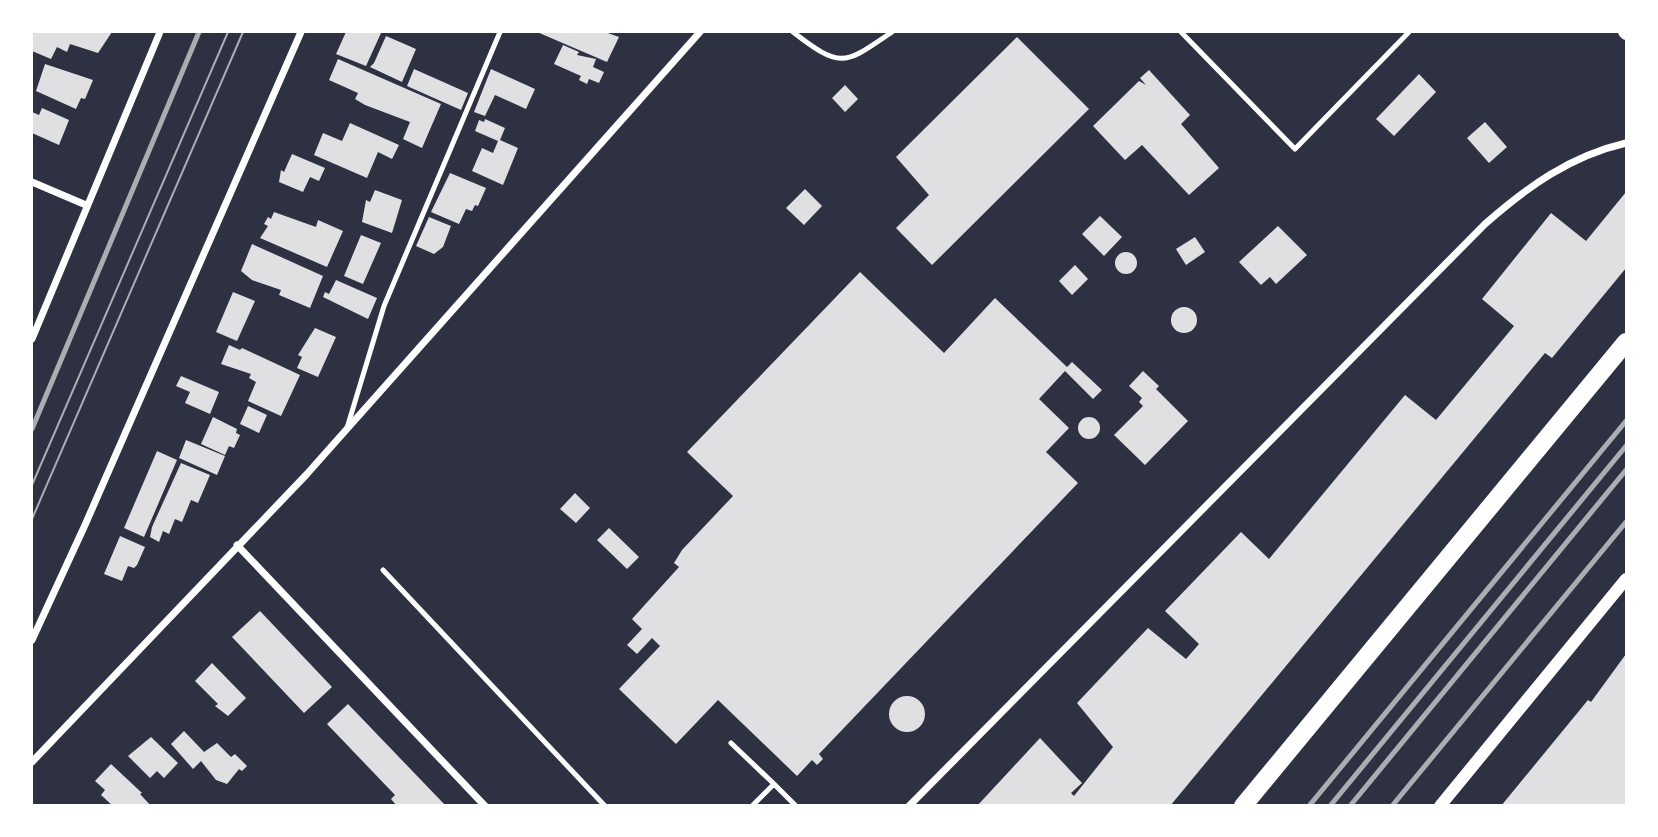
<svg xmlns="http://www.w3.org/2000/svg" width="1658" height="837" viewBox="0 0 1658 837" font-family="Roboto,sans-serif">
<rect width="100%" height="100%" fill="#2d3142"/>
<path fill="#e0e0e3" d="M33 32H112L98 53 70 44 67 52 57 47 51 59 32 51Z
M346 32 381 33 366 66 336 54Z
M537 32H605L619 37 607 62Z
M386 36 416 49 402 82 370 67 374 63Z
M1017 37 1089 109 932 265 896 228 929 195 896 157Z
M563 45 579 52 577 55 596 59 593 67 604 72 599 83 589 79 587 84 579 80 581 76 554 64Z
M338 59 441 104 422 148 403 139 410 122 365 105 355 99 358 93 329 80Z
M45 64 93 80 85 99 81 98 76 109 36 91Z
M414 69 468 93 461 110 407 86Z
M491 69 535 89 526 109 495 95 485 116 474 112Z
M1149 70 1190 115 1181 124 1219 168 1189 195 1142 145 1125 160 1093 126 1139 81 1146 85 1140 78Z
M1419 74 1436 92 1394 136 1376 119Z
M845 85 858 99 845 112 832 98Z
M42 108 69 120 59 145 32 133V112L39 115Z
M485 119 505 128 500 140 518 148 503 185 472 171 482 148 493 153 498 141 475 131 479 120 484 122Z
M1485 122 1507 147 1489 163 1467 138Z
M350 123 399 145 392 159 378 152 367 178 314 155 323 133 342 141Z
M292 154 325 168 319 181 310 177 303 192 279 182 281 170 284 172Z
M450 173 486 188 478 206 475 205 472 211 466 209 459 224 431 212Z
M805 189 822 206 804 225 786 208Z
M375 190 402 200 392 233 362 222 366 200 370 202Z
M1626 192V268L1552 358 1545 353 1170 806H977L1040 738 1082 783 1071 793 1074 796 1113 747 1077 703 1148 628 1186 659 1199 644 1165 611 1241 532 1269 559 1405 395 1436 420 1514 326 1482 299 1551 213 1586 241Z
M274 212 316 227 318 220 343 231 327 267 260 238 268 226 264 224 268 217 271 219Z
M1100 216 1122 237 1104 256 1082 234Z
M429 217 451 226 443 247 434 254 416 246Z
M1278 226 1307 255 1276 284 1270 277 1261 285 1239 262Z
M361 235 381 243 363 284 344 276Z
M1195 237 1205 252 1186 265 1176 249Z
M252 244 323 276 310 308 279 295 281 290 252 280 241 271Z
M1115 263a11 11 0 1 1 22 0a11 11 0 1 1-22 0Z
M1075 265 1088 279 1072 295 1059 281Z
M860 272 944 353 995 298 1067 367 1072 362 1102 390 1093 399 1065 371 1039 399 1069 428 1046 452 1078 483 819 754 823 759 817 765 812 760 797 776 718 700 676 744 619 689 660 646 652 638 637 654 627 645 642 629 632 619 679 567 674 563 682 550 733 496 687 452Z
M336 280 377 298 368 319 323 297 325 292 329 294Z
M233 292 255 301 237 341 216 332Z
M1171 320a13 13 0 1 1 26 0a13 13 0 1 1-26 0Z
M315 328 336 337 318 377 297 368 302 357 298 355Z
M229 345 240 350 242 348 300 375 281 416 248 401 256 382 249 378 251 374 221 364Z
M1143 371 1159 386 1156 389 1188 421 1145 465 1114 435 1143 406 1139 402 1142 398 1129 386Z
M181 376 219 392 210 414 185 403 190 392 176 386Z
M248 406 267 415 259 433 240 424Z
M1078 428a11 11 0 1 1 22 0a11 11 0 1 1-22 0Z
M213 417 237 429 236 433 240 435 234 448 229 446 225 455 201 444Z
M186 440 225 456 217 475 179 458Z
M157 451 177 460 144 537 124 528Z
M181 463 210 475 198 503 191 500 182 522 175 519 169 534 163 531 159 542 150 537 152 527Z
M575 493 590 508 576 523 560 509Z
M609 528 639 557 627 569 597 540Z
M120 536 145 547 137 565 134 568 128 566 122 581 104 574Z
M260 611 332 687 304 713 232 637Z
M1626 654V806H1501L1588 700 1591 702Z
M212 663 246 698 228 716 215 706 218 704 195 681Z
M889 714a18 18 0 1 1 36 0a18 18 0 1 1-36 0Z
M348 704 446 806H397L391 799 395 795 327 724Z
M184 731 204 752 217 743 231 757 235 754 247 766 242 771 239 769 227 784 216 780 201 761 193 769 171 744Z
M151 737 178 763 164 778 157 771 150 778 128 756Z
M111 764 142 793 140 794 151 806H113L101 795 105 790 95 781Z"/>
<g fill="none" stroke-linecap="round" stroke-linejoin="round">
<path stroke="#fff" stroke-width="5" d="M793 32C842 70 845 64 892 32
M1181 32 1295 149 1409 32
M347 428 384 306 500 32
M383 570 605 806
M731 743 774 784
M752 806 774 784 796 806"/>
<path stroke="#fff" stroke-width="7" d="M32 182 86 205
M32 339 160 32
M237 545 485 806
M32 640 85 525 301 32
M32 762 306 475 700 32
M909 806 1485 224C1527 187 1570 156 1626 143"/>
<path stroke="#fff" stroke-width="12" d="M1624 32 1626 34
M1440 806 1626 579"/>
<path stroke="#fff" stroke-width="18" d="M1243 806 1626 342"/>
<path stroke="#abadb3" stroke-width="2" d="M32 485 228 32
M32 519 243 32"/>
<path stroke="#abadb3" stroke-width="5" d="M32 429 199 32
M1309 806 1626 421
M1330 806 1626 446
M1350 806 1626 470
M1392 806 1626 522"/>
</g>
<rect width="1658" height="837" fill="none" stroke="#ffffff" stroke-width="66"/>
</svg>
